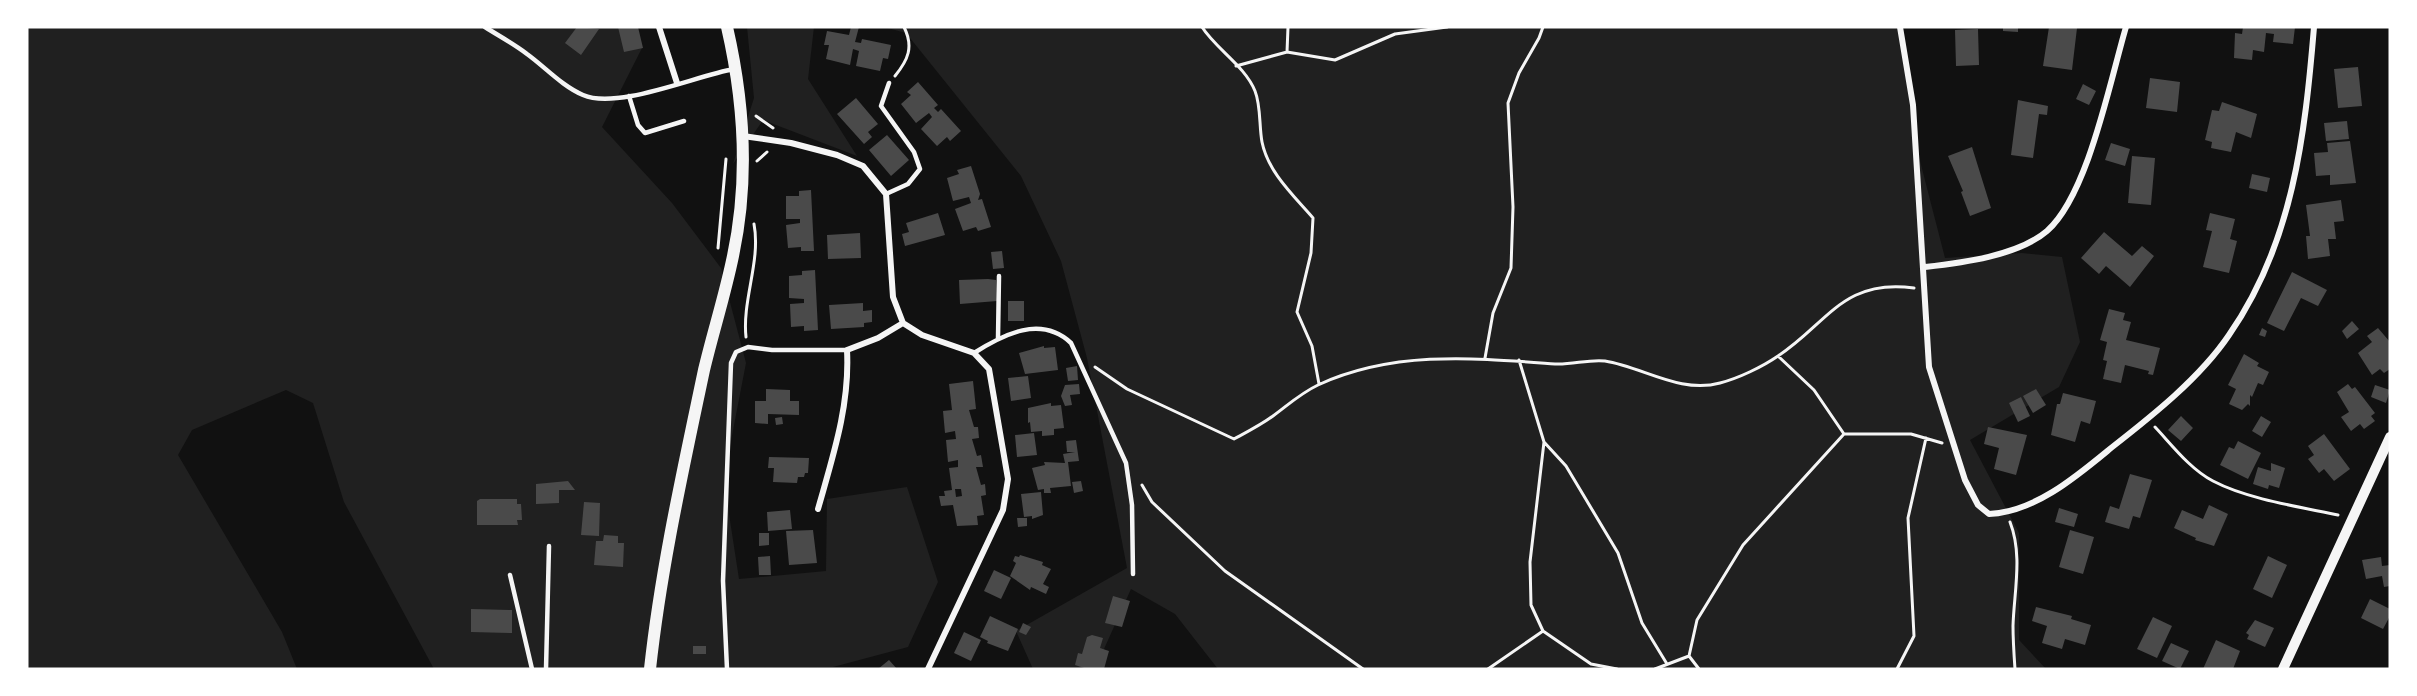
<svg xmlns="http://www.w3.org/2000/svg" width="2417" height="696" viewBox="0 0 2417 696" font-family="'Roboto Serif',serif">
<rect width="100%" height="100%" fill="#111"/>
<path fill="#202020" d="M27 27H631L642 48 602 127 672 203 721 268 746 363 729 451V514L739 579 826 571 827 499 907 487 938 582 908 647 833 667 434 669 344 502 313 403 286 390 192 430 178 455 282 632 297 669H27Z
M747 27H814L808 79 857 156 763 120 733 164 754 98Z
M884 27H1900L1919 157 1945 258 2022 253 2062 257 2080 342 2059 387 1970 440 2019 533V640L2046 669H1218L1175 614 1131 589 1095 669H1033L1016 631 1127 568 1087 358 1061 261 1021 176 906 33Z"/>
<path fill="#4a4a4a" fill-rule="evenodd" d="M577 27 599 29 581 55 565 43Z
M618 27H638L643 48 624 52Z
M851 27H859L855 42 861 43 862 39 891 45 888 59 883 58 880 71 856 66 859 51 853 49 850 65 826 59 829 45H824L827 31 849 35Z
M2003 27H2018V32L2003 31Z
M2049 27 2077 28 2072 70 2043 66Z
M2243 27H2295L2293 44 2273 42 2274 34 2266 33 2264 52 2253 50 2252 60 2234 58 2235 33 2242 34Z
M1978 29 1979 65 1956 66 1955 30Z
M2358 67 2362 106 2338 108 2334 69Z
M2150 78 2180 82 2177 112 2146 108Z
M918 82 938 105 934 108 938 112 941 109 961 131 950 141 947 137 937 146 921 129 932 117 929 113 916 123 901 104 911 95 907 92Z
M2083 84 2096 91 2089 105 2076 99Z
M856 98 878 124 868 132 872 137 864 144 837 114Z
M2018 100 2048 106 2047 115 2039 114 2033 158 2011 155Z
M2222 102 2257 114 2251 138 2236 132 2231 152 2211 148 2212 142 2205 140 2212 110 2219 111Z
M2347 121 2349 139 2326 141 2324 123Z
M887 135 909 160 891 176 869 150Z
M2350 141 2356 183 2330 185V175L2316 176 2314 153 2328 152 2327 143Z
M2111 143 2130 149 2125 166 2105 160Z
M1972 147 1991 208 1970 216 1961 192 1963 191 1948 156Z
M2132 156 2155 158 2151 205 2128 203Z
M971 166 980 194 978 200 982 199 991 227 978 231 976 227 963 231 955 209 971 203 969 197 953 201 947 178 959 174 957 170Z
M2252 174 2270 178 2267 192 2249 188Z
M811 190 814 251H801V247L788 248 786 225 800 223V219H786V196H799V191Z
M2341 200 2344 221 2334 222 2336 239H2328L2330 256 2308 259 2306 236H2310L2306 205Z
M938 213 945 235 905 246 902 234 909 232 906 223Z
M2210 213 2235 219 2230 239 2237 241 2229 273 2203 267 2212 231 2206 230Z
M2104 232 2132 256 2142 246 2154 256 2130 287 2106 266 2099 274 2081 258Z
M860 233 861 258 828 259 827 235Z
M1002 251 1004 268 993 269 991 252Z
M815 270 818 330 804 331V326L791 327 790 304 804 303V299L789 298V276L802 275V271Z
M2292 272 2327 290 2318 306 2301 298 2284 331 2267 323Z
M988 279 996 280 997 301 960 304 959 280Z
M1008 301H1024V321H1008Z
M863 303V311L872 310V322L864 323V327L831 329 829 305Z
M2109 309 2125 313 2123 320 2131 322 2126 340 2160 348 2153 375 2148 374 2149 371 2125 365 2121 383 2103 379 2107 361 2103 360 2107 342 2100 340Z
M2352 321 2359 329 2347 339 2342 331Z
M2262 328 2267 331 2265 337 2259 335Z
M2378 328 2390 342V369L2384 373 2380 369 2372 375 2358 353 2372 342 2367 336Z
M1044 346V348L1055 347 1058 370 1025 374 1019 353Z
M2244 354 2259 363 2257 366 2269 372 2263 385 2258 383 2252 397 2250 395V406L2248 404 2242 410 2229 404 2236 389 2228 385Z
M1077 366 1078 380 1068 381 1066 368Z
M1028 376 1031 398 1011 401 1008 378Z
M973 381 976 409 969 410 974 427H978L979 438 972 439 977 456 981 455 983 467H976L981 485 985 484 986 495 981 496 984 515 977 516 978 525 957 526 953 505 941 506 939 496H945L944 491 952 490 949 468 958 467V460L948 462 946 440 956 439 955 431 945 433 943 411 952 410 949 384ZM955 489H961L962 496 956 497Z
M1079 384 1080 394 1070 395 1072 405 1065 406 1061 396 1065 385Z
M2348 384 2352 389 2355 387 2375 413 2371 416 2375 421 2364 429 2360 424 2351 431 2341 417 2349 412 2337 392Z
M2375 385 2390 390 2386 403 2371 397Z
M766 389 790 390V401H799V415L768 414V424L755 423V401H766Z
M2036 389 2046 405 2033 413 2023 396Z
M2063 393 2096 401 2090 424 2081 421 2075 442 2051 435 2057 404H2060Z
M2021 397 2030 416 2018 422 2009 403Z
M1051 403V406L1061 405 1064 428 1054 429V435L1042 436V431L1031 432 1030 422 1028 423V408Z
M2181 416 2193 428 2181 441 2168 430Z
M2261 416 2271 422 2262 437 2252 431Z
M782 417 783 424 776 425 775 418Z
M1988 427 2027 435 2016 475 1994 469 1999 448 1984 444Z
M1034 433 1037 455 1017 457 1015 435Z
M2324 434 2350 469 2334 481 2324 469 2319 473 2308 459 2314 455 2308 446Z
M1076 440 1079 461 1068 462 1071 486 1050 488 1051 493H1044V489L1038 490 1032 468 1045 465 1044 462 1065 463 1063 454 1075 452H1067L1066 441Z
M2238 441 2261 453 2248 479 2220 465 2229 447 2234 449Z
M769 457 809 458 808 473H805L804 477H798L797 483 773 482 774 468H768Z
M2271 463 2285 468 2279 488 2269 485 2268 489 2253 484 2258 467 2271 471Z
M2130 474 2152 480 2140 518 2133 516 2129 529 2105 522 2110 506 2119 509Z
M568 481 575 490H559V503L536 504V484Z
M1081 481 1083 491 1074 493 1072 482Z
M1041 492 1043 515 1032 519V516L1024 517 1021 494Z
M480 499H517V504H521L522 520H517L518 525H477V501Z
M584 502 600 503 599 536 581 535Z
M2209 505 2228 514 2214 546 2195 540 2196 538 2174 528 2182 510 2203 519Z
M2059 508 2078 514 2074 527 2055 522Z
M790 510 792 529 768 531 767 512Z
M1017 518H1027V526L1018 527Z
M813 530 817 563 789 565 786 531Z
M2070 530 2094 537 2083 574 2059 567Z
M759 533H769V545L759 546Z
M604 535 618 536V543H624L623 567 594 565 596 541H603Z
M1020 555 1043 562 1042 565 1051 569 1043 584 1049 587 1046 594 1031 587 1030 590 1010 576 1016 563 1013 561 1015 556 1019 557Z
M770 556 771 575H759L758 557Z
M2268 556 2287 565 2272 598 2253 589Z
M2381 557 2382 566 2390 565V586L2384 587 2382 576 2366 579 2362 560Z
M994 570 1011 578 1001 599 984 591Z
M1113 596 1130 601 1122 627 1105 623Z
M2370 599 2390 609V616L2383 629 2361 618Z
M2036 607 2072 616 2071 619 2091 625 2085 645 2065 639 2062 649 2042 643 2047 626 2032 621Z
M471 609 512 610V633L471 632Z
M990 616 1018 629 1008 651 987 643 988 641 980 637Z
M2153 617 2172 626 2157 658 2137 649Z
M2255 620 2274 628 2265 647 2247 639 2249 635 2246 633Z
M1023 623 1031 627 1026 635 1019 632Z
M964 632 981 640 971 661 954 653Z
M1092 635 1103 638 1100 648 1109 651 1104 669H1087L1075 665 1078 653 1082 654 1087 637Z
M2216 640 2240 651 2233 669H2203Z
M2171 643 2189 651 2180 669 2162 661Z
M693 646H706V654H693Z
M889 660 897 669H878Z"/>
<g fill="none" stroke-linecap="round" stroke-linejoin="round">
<path stroke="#f5f5f5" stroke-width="3" d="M1202 27C1216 49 1245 66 1255 91 1261 106 1259 126 1262 142 1268 172 1293 195 1313 218L1311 253 1297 312 1312 346 1319 384
M1287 52 1288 27
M1236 66 1287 52 1335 60 1395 34 1447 27
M895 76C908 60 914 47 904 27
M756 116 773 128
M757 161 767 152
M718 248 726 159
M746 337C742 300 761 261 754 224
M1778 356 1814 390 1844 434H1911L1942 443
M1485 358 1493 313 1511 268 1513 207 1508 103 1519 73 1539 38 1543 27
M1519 360 1544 442 1530 562 1531 605 1543 631 1591 664 1617 669
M1095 367 1127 389 1234 439C1247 432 1261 425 1273 416 1288 405 1301 393 1318 385 1394 350 1475 358 1555 364 1572 365 1589 359 1605 361 1643 367 1680 394 1720 383 1739 378 1762 367 1778 356 1827 324 1843 278 1914 288
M2155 427C2172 445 2190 469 2213 481 2247 499 2300 507 2338 515
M1544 442 1566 466 1618 553 1642 623 1667 664
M1142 485 1152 502 1225 571 1363 669
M2010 522C2023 555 2014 592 2013 626 2013 640 2014 655 2015 669
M1689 656 1697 620 1743 545 1844 434
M1488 669 1543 631
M1655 669 1689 656 1699 669
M1897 669 1914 636 1908 518 1926 438"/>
<path stroke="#f5f5f5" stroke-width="4.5" d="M485 27C499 36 514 44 527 54 545 67 562 86 583 95 617 110 695 76 734 69
M629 96 638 125 645 133 684 121
M886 194 908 184 920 169 914 152 881 106 889 83
M998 338 999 276
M974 353C1004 334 1041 315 1071 343L1126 463 1132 505 1133 574
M510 575 532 669
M546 669 549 546
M727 669 723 581 731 363 736 352 748 347 772 350H847"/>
<path stroke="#f5f5f5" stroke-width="6" d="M659 27 677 83
M1900 27 1913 105 1929 367 1965 480 1978 505 1989 514C2035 512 2077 476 2111 448 2152 416 2200 378 2229 335 2293 243 2305 135 2314 27
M743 136 791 143 837 155 863 166 886 194 893 297 903 323 922 335 974 353 989 369 1008 479 1003 510 928 669
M1925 267C1961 263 2018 256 2047 231 2088 195 2110 81 2126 27
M818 509C833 456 850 405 847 350L878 338 903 323"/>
<path stroke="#f5f5f5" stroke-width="10" d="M2283 669 2390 437"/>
<path stroke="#f5f5f5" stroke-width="12" d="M650 669C661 568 683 470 704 370 713 332 725 295 733 256 749 181 744 101 727 27"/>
</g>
<rect width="2417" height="696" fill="none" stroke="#ffffff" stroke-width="57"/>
</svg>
